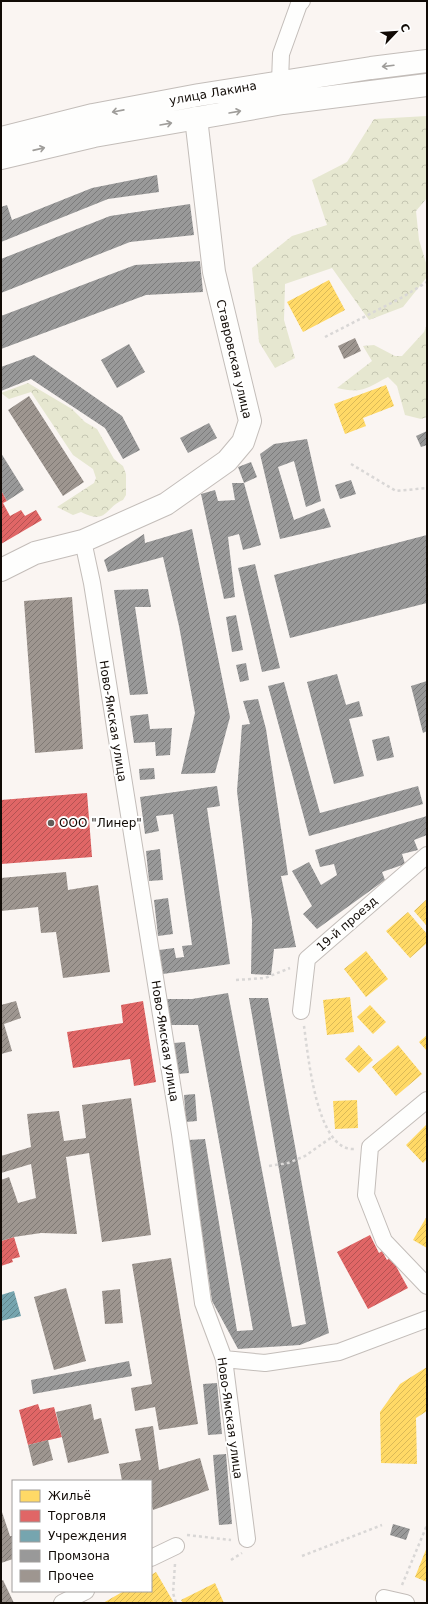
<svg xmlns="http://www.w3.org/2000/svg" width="428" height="1604" viewBox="0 0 428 1604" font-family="'DejaVu Sans',sans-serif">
<defs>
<pattern id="forest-crowns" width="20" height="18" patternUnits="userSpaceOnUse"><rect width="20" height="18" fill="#e6e7d0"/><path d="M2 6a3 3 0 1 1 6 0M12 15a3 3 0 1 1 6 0" fill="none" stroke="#c4c5b1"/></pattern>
<pattern id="homes-hatch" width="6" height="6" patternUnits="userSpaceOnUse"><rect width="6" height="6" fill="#ffd966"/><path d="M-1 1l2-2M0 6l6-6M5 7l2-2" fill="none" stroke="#dab957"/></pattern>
<pattern id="shops-hatch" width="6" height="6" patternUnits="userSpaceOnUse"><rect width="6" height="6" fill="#e06666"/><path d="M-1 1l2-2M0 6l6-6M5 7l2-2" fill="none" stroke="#b45252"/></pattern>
<pattern id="public-hatch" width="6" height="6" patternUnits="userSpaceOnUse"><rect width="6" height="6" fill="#76a5af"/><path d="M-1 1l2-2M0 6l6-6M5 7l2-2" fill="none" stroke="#5f858c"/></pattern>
<pattern id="industry-hatch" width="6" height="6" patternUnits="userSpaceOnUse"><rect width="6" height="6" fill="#999"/><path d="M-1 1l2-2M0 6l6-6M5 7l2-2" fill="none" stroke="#7b7b7b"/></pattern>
<pattern id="building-hatch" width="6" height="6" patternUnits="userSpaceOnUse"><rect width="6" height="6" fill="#9e9690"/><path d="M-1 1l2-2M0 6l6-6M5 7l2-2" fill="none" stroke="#7f7974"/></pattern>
</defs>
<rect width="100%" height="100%" fill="#faf5f2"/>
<path fill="url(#forest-crowns)" d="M427 116V198L416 211 419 240 427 266V277L403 307 369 320 332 268 285 284 284 320 295 358 275 368 259 342 252 268 292 236 327 225 312 180 347 162 374 119Z
M427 324V417L421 419 405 415 397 386 388 377C367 388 362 394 337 388L372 361 363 346 374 345 395 356H402L424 332Z
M28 383 72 409 85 422 97 429 114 459 123 466 126 474V495L123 500C104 508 108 525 81 512L73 515 57 507 94 483 96 478 93 469 73 455 31 392 9 399 1 393Z"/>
<path fill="url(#homes-hatch)" d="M329 280 345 310 303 332 287 302Z
M386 385 394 406 363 418 366 426 345 434 334 404Z
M427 899V924L426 925 414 911Z
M408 912 427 934V943L410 958 386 931Z
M366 951 388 979 366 997 344 969Z
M350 997 354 1032 327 1035 323 1000Z
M370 1005 386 1022 373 1034 357 1017Z
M427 1035V1051L419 1042Z
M359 1045 373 1060 359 1073 345 1059Z
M398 1045 422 1074 396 1096 372 1067Z
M357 1100 358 1128 335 1129 333 1101Z
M426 1125 427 1127V1159L423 1163 406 1145Z
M427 1216V1248L413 1240Z
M427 1367V1411L416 1418 417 1464 381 1463 380 1412 400 1384Z
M427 1547V1582L415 1577Z
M156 1572 174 1603H103L124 1591H151V1575Z
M215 1583 224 1603H183L181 1600Z"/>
<path fill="url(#shops-hatch)" d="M1 490 7 501 3 503 10 516 21 510 25 516 36 510 42 520 1 544Z
M87 793 92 857 1 864V800Z
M143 1001 156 1082 134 1086 130 1059 73 1068 67 1032 123 1023 121 1005Z
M370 1235 379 1253 382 1251 387 1260 391 1257 408 1288 368 1309 337 1252Z
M14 1237 20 1257 12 1259 13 1262 1 1266V1241Z
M38 1404 40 1410 54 1407 62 1437 28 1445 19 1410Z"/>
<path fill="url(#public-hatch)" d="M14 1291 21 1316 1 1321V1295Z"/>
<path fill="url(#industry-hatch)" d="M157 175 159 192 108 199 1 242V207L7 205 12 220 92 188Z
M190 204 194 235 130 242 1 293V259L110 216Z
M200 261 203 292 146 295 1 349V316L135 265Z
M129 344 145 372 117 388 101 360Z
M34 355 122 416 140 450 123 459 105 428 31 379 1 391V367Z
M209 423 217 438 188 453 180 438Z
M427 431V445L421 447 416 436Z
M307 439 321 501 306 507 294 461 278 467 294 520 324 508 331 527 280 539 260 454 274 444Z
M1 453 24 490 7 501 1 490Z
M251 462 257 477 244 483 238 467Z
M351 480 356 494 340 499 335 485Z
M232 483H244L261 545 243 550 239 534 228 537 235 597 224 599 201 494 215 490 218 501 235 500Z
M192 529 230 717 215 773 181 774 195 713 179 626 163 557 108 572 104 560 144 534 145 543Z
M427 535V603L290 638 274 575Z
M255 564 280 668 262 672 238 568Z
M148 589 151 607H135L148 694 130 695 114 590Z
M236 615 243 650 232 652 226 617Z
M246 663 249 680 240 682 236 665Z
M337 674 346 705 359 701 363 716 349 719 364 776 334 784 307 682Z
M427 681V731L423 733 411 686Z
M284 682 320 813 418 786 423 804 309 836 268 686Z
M258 699 266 729 288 875 281 876 296 947 274 949 271 975 251 974 252 920 237 791 242 725 250 724 243 701Z
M148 714 150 729 172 728 170 755 156 756 155 742 134 743 130 716Z
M389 736 394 757 377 761 372 740Z
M154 768 155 779 140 780 139 769Z
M217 786 220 806 207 808 230 964 163 974 159 950 174 948 176 958 184 957 182 946 192 945 173 814 156 816 159 831 145 834 140 797Z
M427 816V835L414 840 418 850 402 854 405 864 382 872 385 880 317 929 303 914 312 906 292 871 309 862 321 885 337 875 334 864 320 867 315 850Z
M160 849 163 880 149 881 146 851Z
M168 898 173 934 158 936 154 900Z
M228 993 292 1327 306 1324 249 998H268L329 1333 300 1345 238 1349 212 1301 188 1140 205 1139 237 1331 253 1330 198 1025H170L166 999H192Z
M185 1042 189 1073 177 1074 174 1043Z
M195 1094 197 1121 186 1122 184 1095Z
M129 1361 132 1376 33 1394 31 1380Z
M217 1383 222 1434 208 1435 203 1384Z
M226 1454 232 1524 219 1525 213 1455Z
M393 1524 410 1529 406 1540 390 1535Z"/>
<path fill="url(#building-hatch)" d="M355 338 361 351 344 359 338 346Z
M29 396 84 482 63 496 8 410Z
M72 597 83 749 35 753 24 601Z
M66 872 68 890 98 885 110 972 63 978 56 932 41 933 38 907 1 911V878Z
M16 1001 21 1018 4 1024 12 1051 1 1054V1005Z
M131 1098 151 1235 102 1242 89 1153 66 1157 77 1234 41 1233 14 1237 1 1241V1180L9 1177 18 1203 36 1198 31 1164 1 1173V1156L31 1147 27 1114 59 1111 64 1141 86 1138 82 1105Z
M171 1258 198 1424 159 1430 155 1407 135 1411 131 1388 152 1384 132 1264Z
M66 1288 86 1361 54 1370 34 1297Z
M120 1289 123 1323 105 1324 102 1291Z
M91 1404 94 1420 101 1418 109 1453 68 1463 56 1412Z
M153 1426 159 1470 200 1458 209 1490 153 1510 151 1503V1481H122L119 1464 141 1460 135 1429Z
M48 1440 53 1460 33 1466 28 1445Z
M1 1509 10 1536H13V1559L1 1563Z
M3 1580 14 1603H1V1581Z"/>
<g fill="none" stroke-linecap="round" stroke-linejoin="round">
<g stroke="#c3bdb9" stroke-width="18">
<path id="street" d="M280 82 281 54 299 4 302 1
M83 541 92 583 180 1134 203 1303 224 1359 247 1539
M301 1011 307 959 427 855
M427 1100 370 1147 366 1195 384 1241 427 1286
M224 1359 265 1363 339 1352 427 1319
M151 1558 176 1546
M384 1598 406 1603
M62 1603 86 1591"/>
</g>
<g stroke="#c3bdb9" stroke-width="24">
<path id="secondary" d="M1 570 35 553 83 541 166 504 227 461 243 442 250 421 214 272 196 118"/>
</g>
<g stroke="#c3bdb9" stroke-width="24">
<path id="highway" d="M1 138 93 115 199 95 371 68 427 61
M1 158 94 136 283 103 427 85"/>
</g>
<path stroke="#d9d7d6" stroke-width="2.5" stroke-dasharray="3 3" stroke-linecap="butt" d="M325 337 401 298 427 282
M351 464 396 491 427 488
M236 980 265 978 290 968
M304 1026C308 1053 316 1151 354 1149
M269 1166 288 1163 305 1156 332 1137
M187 1535 231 1540
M302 1556 382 1525
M231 1560 242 1553
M175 1564 173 1593 176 1603
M402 1585 427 1525"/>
<use href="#street" stroke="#fefefd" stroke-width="16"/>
<use href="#secondary" stroke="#fefefd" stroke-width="22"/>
<use href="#highway" stroke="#fefefd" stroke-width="22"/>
</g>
<defs><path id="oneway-shaft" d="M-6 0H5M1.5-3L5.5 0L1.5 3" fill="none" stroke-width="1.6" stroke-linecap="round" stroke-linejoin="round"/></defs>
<g stroke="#9f9d9a">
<use href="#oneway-shaft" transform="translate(388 66) rotate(173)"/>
<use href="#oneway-shaft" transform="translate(118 111) rotate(169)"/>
<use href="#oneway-shaft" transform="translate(235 112) rotate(-10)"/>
<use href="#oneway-shaft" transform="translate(166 124) rotate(-10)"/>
<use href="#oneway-shaft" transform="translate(39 149) rotate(-13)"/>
</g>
<circle fill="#635d59" stroke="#fff" stroke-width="1.5" cx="51" cy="823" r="4"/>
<g text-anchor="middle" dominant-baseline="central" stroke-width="4" stroke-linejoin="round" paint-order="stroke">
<g font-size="12" fill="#110b06" stroke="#fff">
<text transform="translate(213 93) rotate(-10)">улица Лакина</text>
<text transform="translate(234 359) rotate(77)">Ставровская улица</text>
<text transform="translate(113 721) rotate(81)">Ново-Ямская улица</text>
<text transform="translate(347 924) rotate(-41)">19-й проезд</text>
<text transform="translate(165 1041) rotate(81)">Ново-Ямская улица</text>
<text transform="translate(230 1418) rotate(82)">Ново-Ямская улица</text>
</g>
<g font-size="12" fill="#110b06" stroke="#fff" text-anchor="start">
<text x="59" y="823">ООО "Линер"</text>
</g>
</g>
<rect width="428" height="1604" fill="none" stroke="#110b06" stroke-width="4"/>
<rect x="12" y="1480" width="140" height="112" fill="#ffffff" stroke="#a09d9b"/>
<rect x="20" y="1490" width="20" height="12" fill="#ffd966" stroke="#a09d9b"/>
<text x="48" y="1500" font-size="12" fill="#110b06">Жильё</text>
<rect x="20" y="1510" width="20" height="12" fill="#e06666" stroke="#a09d9b"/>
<text x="48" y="1520" font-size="12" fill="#110b06">Торговля</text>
<rect x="20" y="1530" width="20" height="12" fill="#76a5af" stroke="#a09d9b"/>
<text x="48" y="1540" font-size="12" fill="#110b06">Учреждения</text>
<rect x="20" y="1550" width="20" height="12" fill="#999999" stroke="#a09d9b"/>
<text x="48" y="1560" font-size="12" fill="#110b06">Промзона</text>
<rect x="20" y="1570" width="20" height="12" fill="#9e9690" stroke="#a09d9b"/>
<text x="48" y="1580" font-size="12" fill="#110b06">Прочее</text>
<g transform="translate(396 32) rotate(65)" stroke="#ffffff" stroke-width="3" paint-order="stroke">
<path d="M0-3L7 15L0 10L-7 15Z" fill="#110b06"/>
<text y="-6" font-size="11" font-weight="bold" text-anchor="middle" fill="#110b06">С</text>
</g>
</svg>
